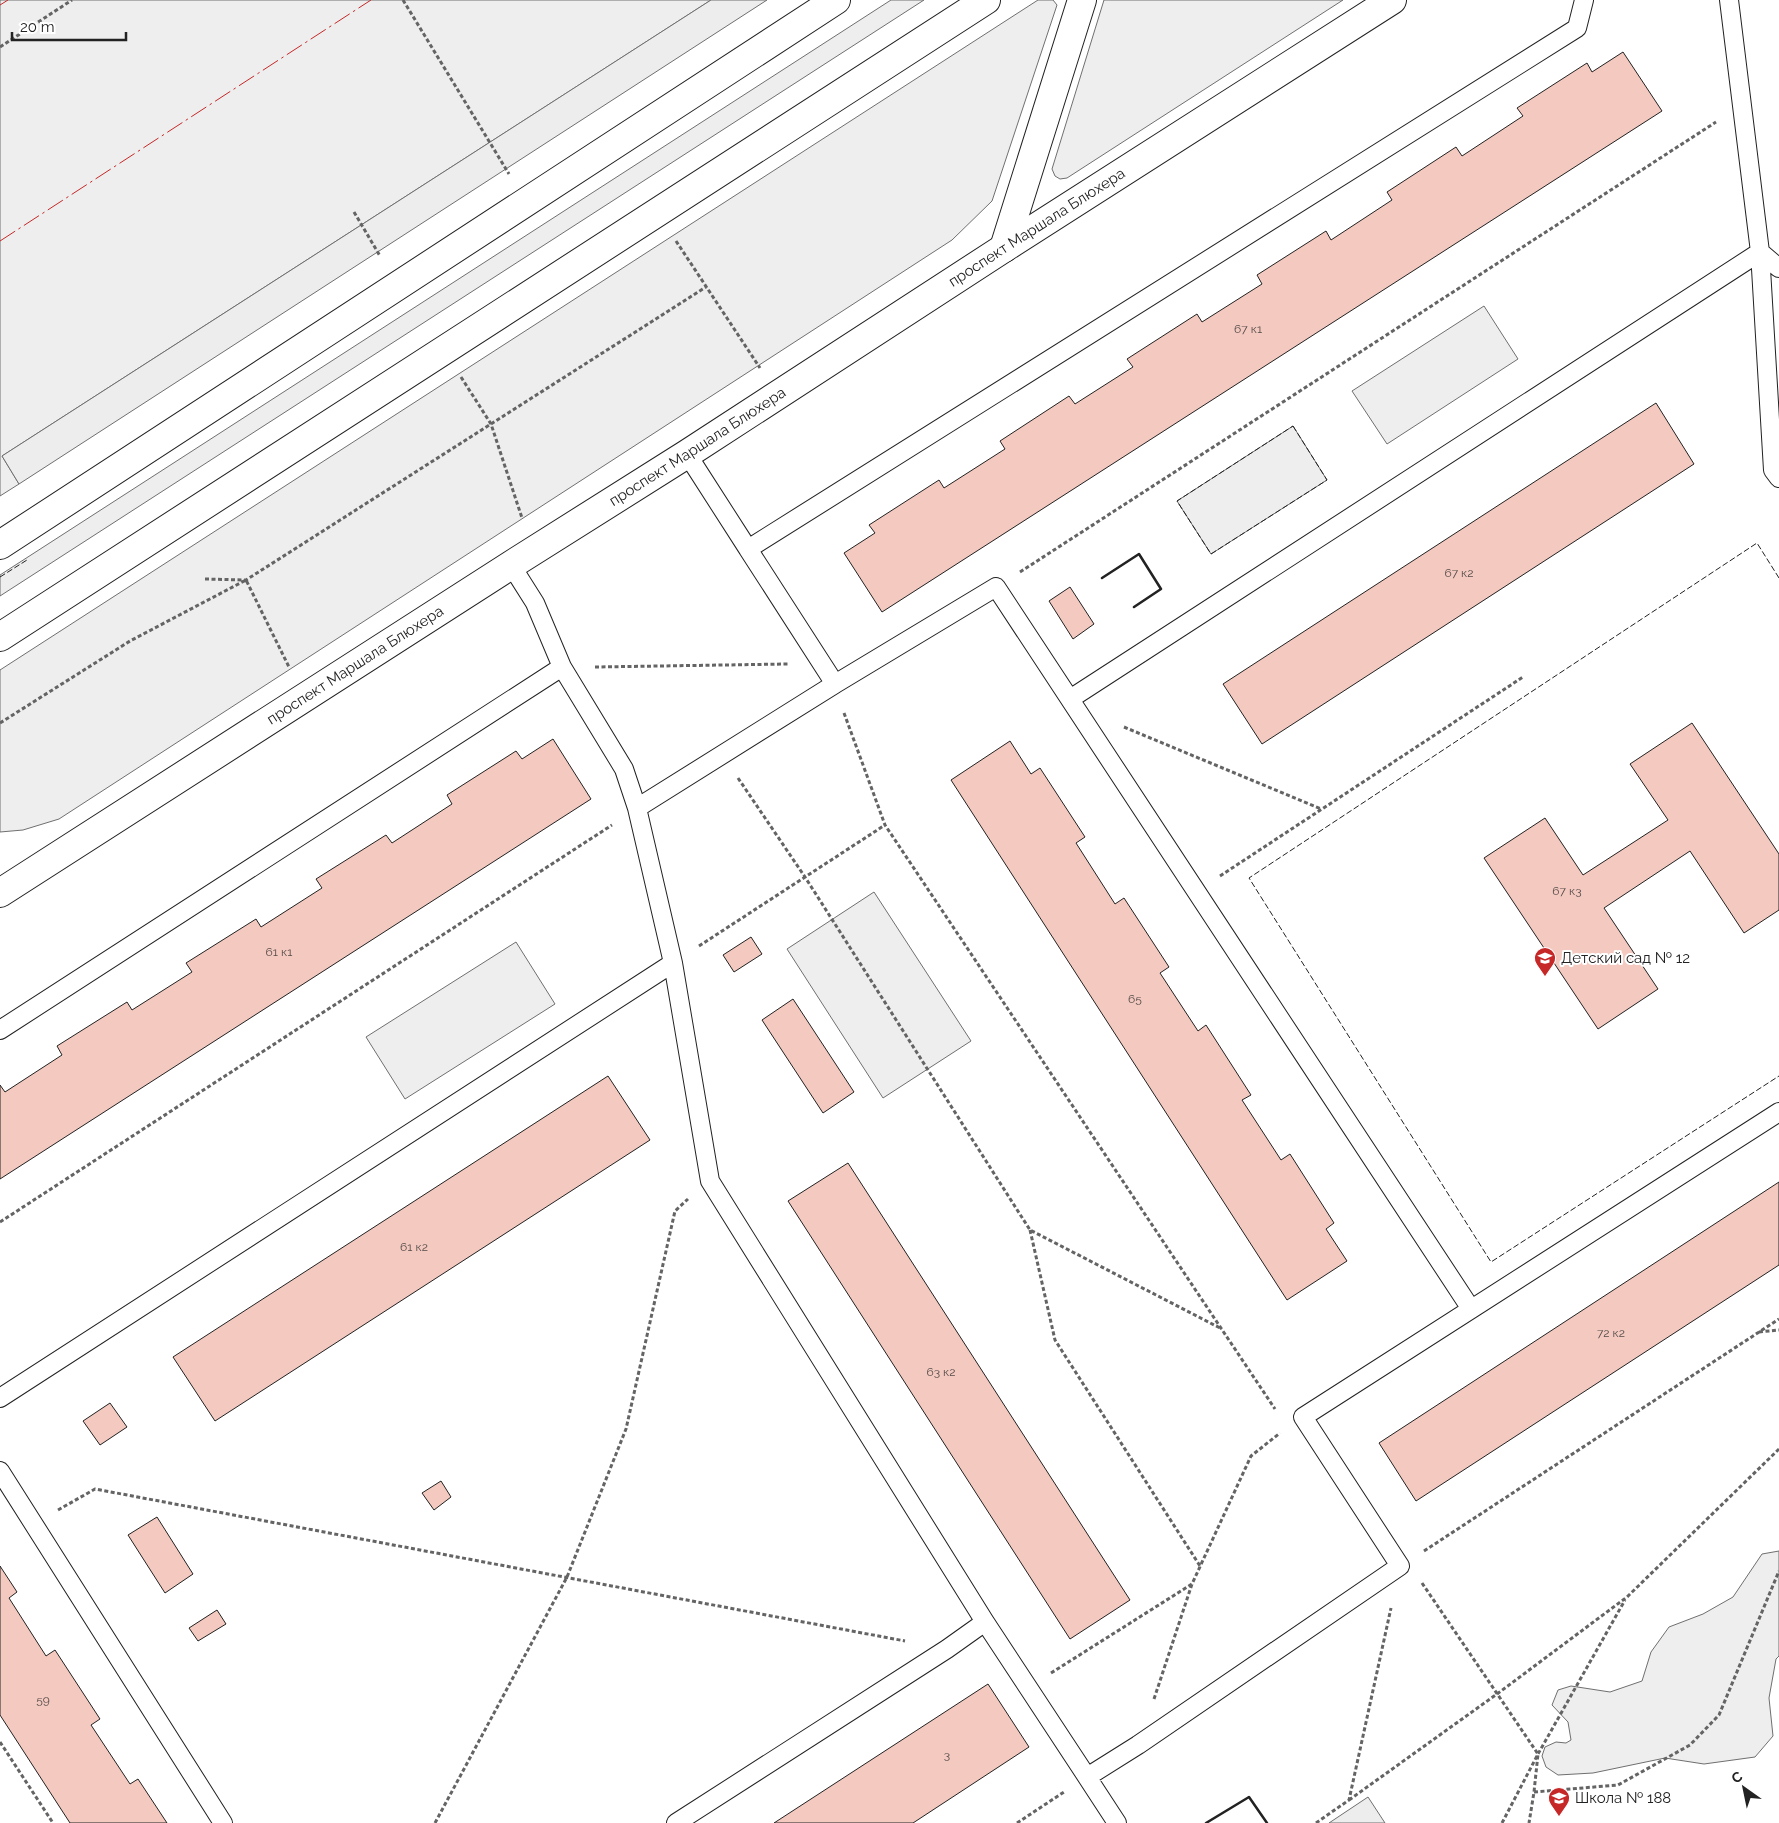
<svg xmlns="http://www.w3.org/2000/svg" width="1779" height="1823" viewBox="0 0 1779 1823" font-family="Raleway,sans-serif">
<rect width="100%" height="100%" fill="#fff"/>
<path fill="#eee" stroke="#6f6f6f" d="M0 0H711L2 456 19 484 0 496Z
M891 0H924L0 596V575Z
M1038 0H1053L1057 5 992 201 952 240 59 819 23 830 0 832V670Z
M1104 0H1343L1067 178 1060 179 1055 176 1052 169Z
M1484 306 1518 359 1387 444 1352 391Z
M1293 426 1327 480 1211 554 1177 501Z
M874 892 971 1041 883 1098 787 949Z
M516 942 555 1004 405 1099 366 1037Z
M1779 1551V1656L1776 1659 1769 1698 1773 1736 1755 1757 1704 1764 1665 1758 1593 1773 1558 1775 1546 1767 1542 1756 1545 1747 1556 1742 1566 1743 1571 1740 1568 1722 1552 1705 1558 1690 1571 1686 1610 1692 1642 1681 1651 1652 1669 1627 1703 1614 1733 1597 1762 1554Z"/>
<path fill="#ededed" stroke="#6f6f6f" d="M711 0H767L19 484 2 456Z
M1368 1797 1385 1823H1329Z"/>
<path fill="#f3c9c0" stroke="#222" d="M1623 52 1662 111 882 612 844 553 875 533 869 525 939 480 944 488 1005 449 1000 441 1069 396 1075 404 1133 367 1127 359 1197 314 1202 322 1262 284 1257 275 1326 231 1331 240 1392 200 1387 192 1456 147 1462 156 1523 116 1517 108 1587 63 1592 72Z
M1656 403 1694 464 1262 744 1223 684Z
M1070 587 1094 624 1073 639 1049 601Z
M1692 723 1779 854V910L1744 933 1690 851 1604 908 1658 989 1598 1029 1484 858 1545 818 1583 875 1668 820 1630 764Z
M553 739 591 799 0 1179V1085L5 1092 62 1055 57 1046 127 1002 132 1010 192 972 186 963 256 919 261 927 322 888 316 879 386 835 392 843 452 804 447 795 516 751 522 759Z
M1010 741 1031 774 1040 768 1085 837 1076 843 1115 904 1124 898 1169 967 1160 973 1198 1031 1206 1025 1251 1095 1242 1100 1281 1160 1290 1154 1334 1223 1326 1229 1347 1261 1287 1300 951 780Z
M751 937 762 954 734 972 723 955Z
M793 999 854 1092 823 1113 762 1020Z
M608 1076 650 1140 215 1421 173 1357Z
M848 1163 1130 1600 1070 1639 788 1201Z
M1779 1182V1265L1416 1501 1379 1443Z
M110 1403 127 1427 100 1445 83 1421Z
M441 1481 451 1497 434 1510 422 1493Z
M157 1517 193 1574 165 1593 128 1535Z
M0 1566 17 1592 9 1598 46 1656 55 1650 100 1719 91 1725 130 1784 138 1779 167 1823H70L0 1715Z
M217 1610 226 1624 198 1641 189 1628Z
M988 1684 1029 1747 913 1823H774Z"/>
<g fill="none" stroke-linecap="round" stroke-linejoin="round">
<g stroke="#222" stroke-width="20">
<path id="service" d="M1729 0 1760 252 1773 470 1779 478
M687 454 748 549 1577 28 1584 0
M511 565 535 603 562 667 624 769 637 808 673 963 710 1181 985 1622 947 1649 676 1823
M835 684 996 587 1471 1309
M1070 699 1760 252 1779 268
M637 808 835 684 748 549
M0 1030 562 667
M0 1398 673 963
M0 1471 223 1823
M985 1622 1087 1777
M1117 1823 1087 1777 1138 1745 1400 1566 1303 1417 1779 1112"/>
</g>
<g stroke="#222" stroke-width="30">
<g id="minor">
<path d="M1004 248 1082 0"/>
<path id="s1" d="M0 893 511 565 687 454 1004 248 1392 0"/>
</g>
</g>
<g stroke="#222" stroke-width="30">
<path id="primary" d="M0 545 836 0
M0 637 986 0"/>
</g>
<path stroke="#646464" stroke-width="3" stroke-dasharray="4 2.5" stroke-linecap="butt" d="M403 0 509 174
M0 47 72 0
M354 212 380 256
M676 241 760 368
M461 377 491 424 522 518
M1020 572 1716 122
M205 579 246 580 706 287
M595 667 788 664
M844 713 885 825 1275 1409
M0 723 130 641 246 580 289 667
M1124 727 1321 809
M738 778 805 877 1030 1230 1222 1329
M1220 876 1523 677
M699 946 885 825
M0 1222 612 825
M1030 1230 1055 1340 1200 1566
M1759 1332 1779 1330
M58 1510 95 1489 905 1641
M1424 1551 1779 1319
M1422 1583 1538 1754 1534 1792 1529 1823
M1051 1673 1192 1584
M1154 1699 1192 1584 1251 1456 1280 1433
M0 1742 53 1823
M1534 1792 1618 1785 1690 1745 1719 1715 1779 1571
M1349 1800 1497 1694 1627 1597 1779 1449
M435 1823 567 1577 626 1429 675 1211 688 1199
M1017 1823 1064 1792
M1316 1823 1349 1800 1391 1608
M1502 1823 1538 1754 1625 1600"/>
<use href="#service" stroke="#fff" stroke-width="18"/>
<use href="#minor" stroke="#fff" stroke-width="28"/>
<use href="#primary" stroke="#fff" stroke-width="28"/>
<path stroke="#222" stroke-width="1" stroke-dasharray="6 2.5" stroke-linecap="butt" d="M1293 426 1327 480 1211 554 1177 501Z
M0 577 27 560
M1779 578 1757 543 1249 878 1491 1262 1779 1076"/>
<path stroke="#222" stroke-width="2.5" d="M1102 578 1139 554 1161 589 1134 607
M1206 1823 1249 1797 1267 1823"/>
<path stroke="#c62828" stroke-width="1" stroke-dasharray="18 4 2.5 4" stroke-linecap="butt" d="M0 5 8 0
M0 241 371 0"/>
</g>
<defs>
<g id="school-pin" transform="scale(1.125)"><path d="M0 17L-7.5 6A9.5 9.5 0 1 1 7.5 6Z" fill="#c62828" stroke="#fff"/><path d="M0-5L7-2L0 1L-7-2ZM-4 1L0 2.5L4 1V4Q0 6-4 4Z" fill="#fff"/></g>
</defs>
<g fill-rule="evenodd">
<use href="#school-pin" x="1545" y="958"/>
<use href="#school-pin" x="1559" y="1798"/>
</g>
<g text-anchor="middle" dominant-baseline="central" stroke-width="4" stroke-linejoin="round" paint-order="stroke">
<g font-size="12" fill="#564c4a">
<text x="1248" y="329">67 к1</text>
<text x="1459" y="573">67 к2</text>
<text x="1567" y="891">67 к3</text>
<text x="279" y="952">61 к1</text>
<text x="1135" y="999">65</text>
<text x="414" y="1247">61 к2</text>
<text x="1611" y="1333">72 к2</text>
<text x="941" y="1372">63 к2</text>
<text x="43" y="1700">59</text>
<text x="947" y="1755">3</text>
</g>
<g font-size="15" fill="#222" stroke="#fff">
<text stroke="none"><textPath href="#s1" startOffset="1232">проспект Маршала Блюхера</textPath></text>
<text stroke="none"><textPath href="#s1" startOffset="828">проспект Маршала Блюхера</textPath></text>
<text stroke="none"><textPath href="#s1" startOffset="422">проспект Маршала Блюхера</textPath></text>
</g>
<g font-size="15" fill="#222" stroke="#fff" text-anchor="start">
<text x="1561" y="958">Детский сад № 12</text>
<text x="1575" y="1798">Школа № 188</text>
</g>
</g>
<g transform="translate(1744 1788) rotate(327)" stroke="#ffffff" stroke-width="4" paint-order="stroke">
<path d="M0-4L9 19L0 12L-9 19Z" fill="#222222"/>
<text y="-8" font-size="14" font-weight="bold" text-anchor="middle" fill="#222222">С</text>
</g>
<path d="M12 32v8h114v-8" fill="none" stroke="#222222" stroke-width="2.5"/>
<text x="20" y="32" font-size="15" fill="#222222" stroke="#ffffff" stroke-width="4" paint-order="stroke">20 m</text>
</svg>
